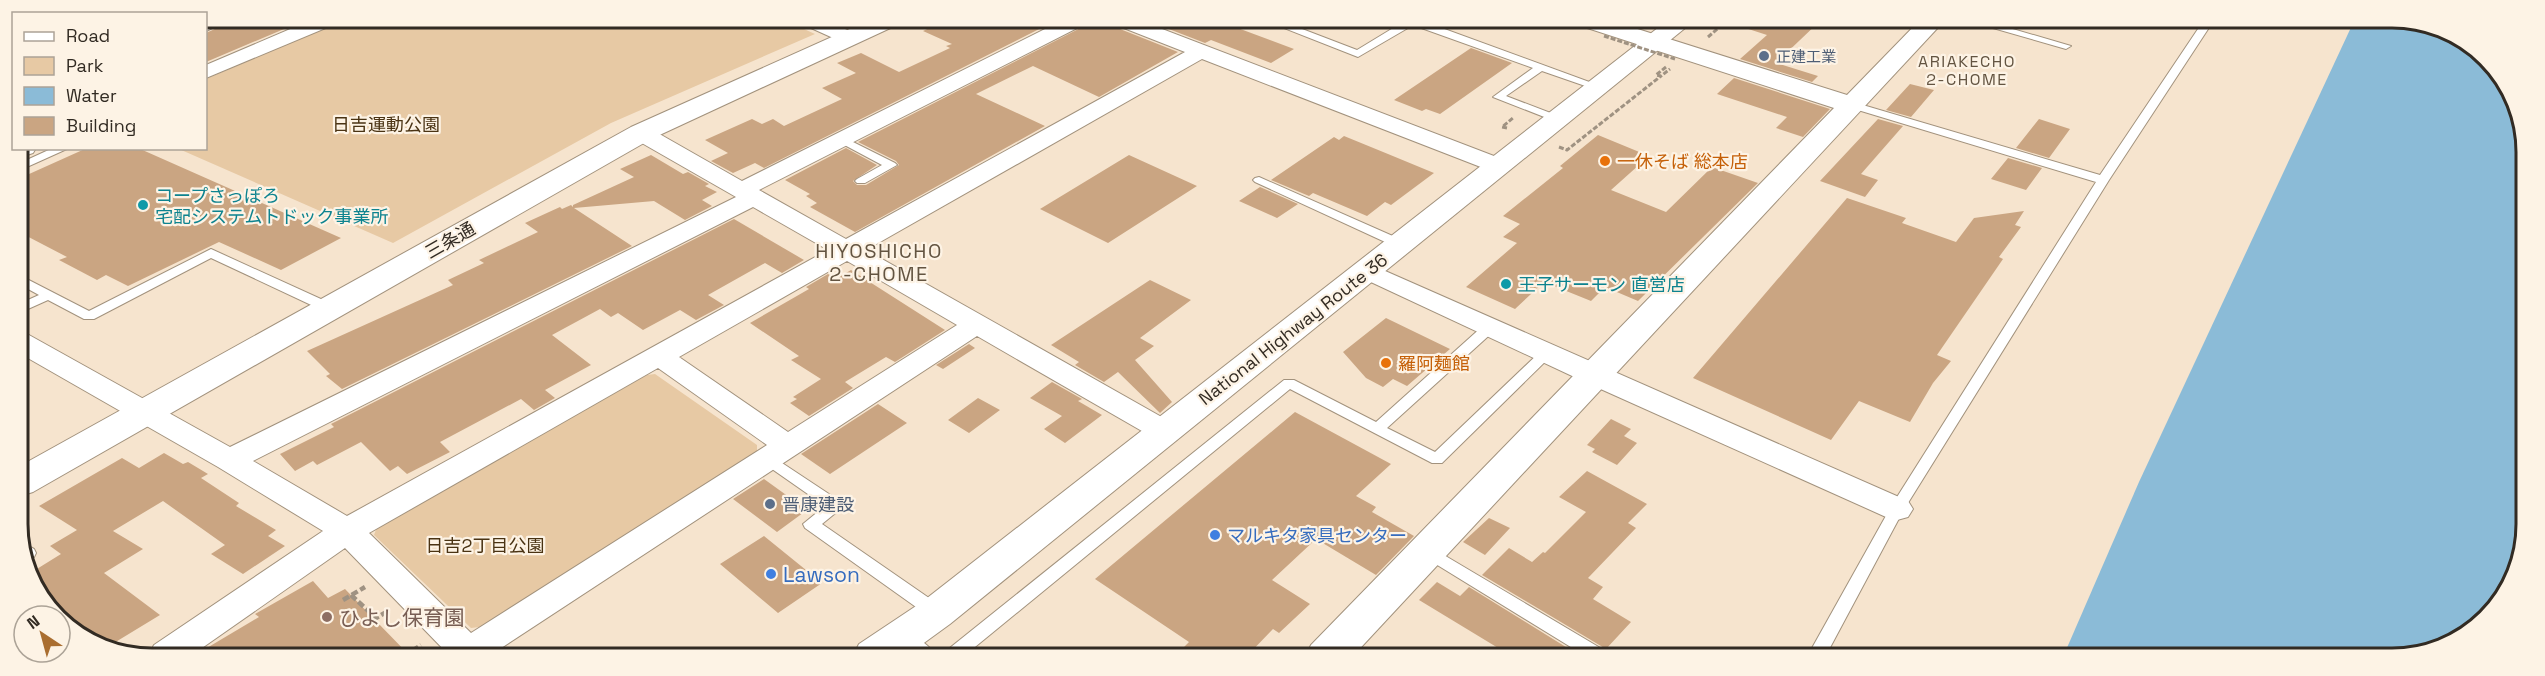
<svg xmlns="http://www.w3.org/2000/svg" width="2545" height="676" viewBox="0 0 2545 676" font-family="'Space Grotesk','Noto Sans JP',sans-serif">
<rect width="100%" height="100%" fill="#f6e4ce"/>
<path fill="#e7c9a4" d="M348 18 782 19 815 34 611 123 393 243 179 149 206 148V79Z
M655 374 757 445V456L488 626 471 628 374 535 377 527 647 375Z"/>
<path fill="#8bbbd7" d="M2354 21H2419L2488 58 2524 126V550L2481 625 2401 658 2063 657 2139 482Z"/>
<path fill="#caa582" d="M254 18H310L206 62V33L237 19 245 22Z
M948 19H985L994 23 1000 20 1015 26 1031 19 1057 20 764 168 755 163 733 173 711 161 728 153 705 140 752 119 762 124 773 119 784 126 842 99 822 88 856 73 837 63 861 53 899 72 950 48 946 46 952 44 923 31Z
M1098 19H1106L1110 25 1178 52 1099 97 1033 66 976 94 1045 126 855 232 810 207 817 203 806 196 810 194 785 180 846 148 877 165 853 181 857 185H866L899 165 896 161 858 142Z
M1143 19H1249L1235 27 1294 49 1271 63 1211 40 1205 43Z
M1737 20H1821L1776 63 1818 76 1812 82 1740 59 1767 35 1736 25Z
M1471 48 1512 63 1440 114 1426 109 1422 111 1394 100Z
M1734 78 1830 109 1803 137 1776 128 1787 117 1717 94Z
M1910 84 1934 90 1911 117 1886 110Z
M1878 119 1903 126 1861 174 1878 180 1865 197 1820 181Z
M2039 119 2070 129 2049 158 2016 148Z
M1598 135 1649 156 1611 190 1666 212 1712 167 1758 183 1638 301 1605 287 1591 301 1544 282 1515 309 1466 287 1517 243 1503 237 1520 224 1503 216 1563 168 1560 166Z
M1344 136 1388 154 1434 173 1391 205 1385 202 1367 216 1313 193 1309 196 1271 180 1334 137 1339 140Z
M87 148H138L341 238 281 270 219 242 128 286 106 275 97 280 59 260 67 257 19 232 18 179Z
M651 155 683 174 688 172 709 184 705 186 717 192 702 200 712 206 685 220 654 201 574 208 632 246 342 389 326 376 330 374 307 351 453 285 448 280 484 263 479 260 538 232 525 223 560 207 562 209 571 205 573 207V205L634 177 620 169Z
M1129 155 1197 186 1108 243 1040 209Z
M2008 158 2042 168 2026 190 1991 179Z
M1260 187 1298 204 1277 218 1239 201Z
M1847 198 1906 218 1902 223 1956 242 1974 218 2024 211 2015 225 2021 227 1999 257 2003 259 1937 355 1951 361 1933 383 1910 422 1859 401 1831 440 1693 378Z
M734 219 804 260 782 273 765 263 708 295 724 305 696 320 680 310 643 330 618 313 611 317 600 309 552 335 591 365 545 390 555 398 534 410 521 399 440 442 450 452 407 474 398 466 390 471 361 442 317 465 313 461 295 471 280 454 334 427 331 424Z
M851 270 945 330 895 362 886 357 845 382 853 388 809 416 790 403 797 399 793 397 821 379 791 360 799 356 750 323 809 289 806 287 828 274 836 279Z
M1150 280 1191 300 1140 338 1154 346 1135 360 1172 402 1160 413 1118 372 1104 382 1075 365 1079 362 1051 345Z
M1386 318 1450 349 1407 386 1393 379 1383 387 1366 378 1343 352Z
M969 344 975 348 943 369 936 365Z
M1052 382 1082 399 1078 401 1102 415 1065 443 1044 429 1062 416 1030 398Z
M978 398 1000 410 969 433 948 420Z
M878 404 907 423 830 474 801 454Z
M1295 412 1391 464 1356 496 1376 507 1372 512 1414 536 1376 575 1316 539 1272 580 1310 604 1279 633 1273 629 1246 657 1175 656 1189 642 1095 579Z
M1611 419 1631 429 1624 436 1637 443 1617 465 1592 452 1595 449 1587 445Z
M164 453 183 464 188 462 208 474 201 478 239 503 236 506 276 530 268 536 285 546 243 574 211 554 225 545 163 501 113 531 143 549 104 573 160 615 109 646 60 620V616H56L32 572 61 554 50 546 77 530 39 506 122 458 139 468Z
M1587 471 1647 504 1628 523 1636 528 1588 578 1603 587 1593 599 1631 622 1606 649 1482 575 1509 548 1532 562 1543 552 1545 553 1586 512 1559 497Z
M764 479 807 510 777 532 733 499Z
M1489 518 1510 528 1485 555 1463 542Z
M764 536 822 583 778 613 720 564Z
M313 581 328 598 345 589 410 656 195 655 259 617 255 614Z
M1437 582 1460 596 1469 587 1582 657H1513L1419 600Z"/>
<g fill="none" stroke-linecap="round" stroke-linejoin="round">
<g stroke="#a2927d" stroke-width="2">
<path id="service" d="M221 18H234L206 31V25Z
M1261 19H1276L1357 50 1408 19H1417L1603 87 1598 90 1594 89 1542 71 1506 96 1561 117V121L1557 122 1493 97 1533 68 1413 25 1358 57Z
M1965 20H1982L2071 46 2066 49Z
M2204 20H2214L2109 180 1903 511 1825 657H1807L1892 505 2096 182 1848 107 1847 105 1852 102 1856 103 2100 175Z
M841 136 895 163 897 165 865 183H857L855 181 857 179 882 165 837 141V137Z
M53 148H69L18 171V164Z
M1259 177 1404 241 1406 244 1400 248 1396 247 1255 182 1253 180 1255 178Z
M211 249 334 305 336 308 329 312 324 311 211 258 94 319H84L48 300 19 313V304L39 295 19 284V275L89 311Z
M1489 324 1496 328 1494 331 1387 428 1435 452 1542 350H1552L1554 353 1442 463H1432L1290 389 964 656H943L946 651 1284 380H1294L1376 422 1484 325Z
M767 453 841 502 844 506 822 524 942 607 944 612 942 617 936 619 930 617 805 528 803 524 825 506 762 462 760 458 762 454Z
M21 542 34 549 36 553 34 557 25 558 21 550Z
M1427 545 1607 652 1610 657H1587L1421 555 1419 551 1421 547Z
M902 630C913 634 931 646 936 656 918 656 903 655 893 637L896 632Z"/>
</g>
<g stroke="#a2927d" stroke-width="2">
<path id="minor" d="M316 18H343L340 22 206 78V65Z
M797 19H823L856 34 859 38 856 42H842L800 23Z
M1065 19H1090L1087 23 759 190 846 239 1185 52 1111 23 1108 19H1136L1507 161 1510 166 1507 171 1499 173 1491 171 1202 59 866 250 1174 424 1179 431 1174 438 1164 441 1154 438 977 336 489 656H450L345 548 192 655H149L154 645 323 531 218 467 19 353V333L29 335 230 447 736 197 633 138 630 133 633 128 641 126 649 128 742 181ZM753 207 828 250 347 516 253 461ZM847 261 957 325 788 432 679 357ZM658 368 767 445 471 633 369 533Z
M18 148H36L33 153 18 158Z
M1367 263 1908 501 1913 509 1908 517 1897 520 1886 517 1585 382 1358 276 1354 271 1358 266Z"/>
</g>
<g stroke="#a2927d" stroke-width="2">
<path id="tertiary" d="M872 19H903L899 24 651 139 33 492 20 496V466L631 127Z
M1574 20H1609L1847 95 1920 20H1945L1352 657H1305L1311 645 1834 108 1578 25Z"/>
</g>
<g stroke="#a2927d" stroke-width="2">
<path id="trunk" d="M1668 20H1695L950 624 906 656H853L859 644 922 602Z"/>
</g>
<path stroke="#9f9282" stroke-width="3" stroke-dasharray="5 2" stroke-linecap="butt" d="M1708 37 1728 20
M1666 67 1656 75 1661 76 1670 69
M1507 128 1502 127 1513 118
M1559 147 1567 150 1661 76"/>
<path stroke="#9f9282" stroke-width="4.5" stroke-dasharray="7 3" stroke-linecap="butt" d="M351 595 376 618 388 611
M343 600 365 587
M404 656 421 645"/>
<use href="#service" fill="#fff" fill-rule="evenodd"/>
<use href="#minor" fill="#fff" fill-rule="evenodd"/>
<use href="#tertiary" fill="#fff" fill-rule="evenodd"/>
<use href="#trunk" fill="#fff" fill-rule="evenodd"/>
<path stroke="#9f9282" stroke-width="3" stroke-dasharray="5 2" stroke-linecap="butt" d="M1604 36 1675 59"/>
</g>
<g fill="#5c6f8a" stroke="#fdf3e5" stroke-width="2">
<circle cx="1764" cy="56" r="6"/>
<circle cx="770" cy="504" r="6"/>
</g>
<g fill="#e8710a" stroke="#fdf3e5" stroke-width="2">
<circle cx="1605" cy="161" r="6"/>
<circle cx="1386" cy="363" r="6"/>
</g>
<g fill="#0f9aa8" stroke="#fdf3e5" stroke-width="2">
<circle cx="143" cy="205" r="6"/>
<circle cx="1506" cy="284" r="6"/>
</g>
<g fill="#3f7fe0" stroke="#fdf3e5" stroke-width="2">
<circle cx="1215" cy="535" r="6"/>
<circle cx="771" cy="574" r="6"/>
</g>
<circle fill="#8d6e63" stroke="#fdf3e5" stroke-width="2" cx="327" cy="617" r="6"/>
<g text-anchor="middle" dominant-baseline="central" stroke-width="4.5" stroke-linejoin="round" paint-order="stroke">
<g font-size="15" fill="#4e5e75" stroke="#fdf3e5" text-anchor="start">
<text x="1776" y="56">正建工業</text>
</g>
<g font-size="16" letter-spacing="1.5" fill="#635441" stroke="#fdf3e5">
<text x="1967" y="61">ARIAKECHO<tspan x="1967" dy="18">2-CHOME</tspan></text>
</g>
<g font-size="18" fill="#4a3313" stroke="#fdf3e5">
<text x="386" y="124">日吉運動公園</text>
<text x="485" y="545">日吉2丁目公園</text>
</g>
<g font-size="18" fill="#c56008" stroke="#fdf3e5" text-anchor="start">
<text x="1617" y="161">一休そば 総本店</text>
<text x="1398" y="363">羅阿麺館</text>
</g>
<g font-size="18" fill="#0d838f" stroke="#fdf3e5" text-anchor="start">
<text x="155" y="195">コープさっぽろ<tspan x="155" dy="21">宅配システムトドック事業所</tspan></text>
<text x="1518" y="284">王子サーモン 直営店</text>
</g>
<g font-size="18" fill="#322b23" stroke="#fdf3e5">
<text transform="translate(450 240) rotate(-30)">三条通</text>
<text transform="translate(1293 329) rotate(-38)">National Highway Route 36</text>
</g>
<g font-size="18" fill="#4e5e75" stroke="#fdf3e5" text-anchor="start">
<text x="782" y="504">晋康建設</text>
</g>
<g font-size="18" fill="#366cbe" stroke="#fdf3e5" text-anchor="start">
<text x="1227" y="535">マルキタ家具センター</text>
</g>
<g font-size="20" letter-spacing="1.5" fill="#635441" stroke="#fdf3e5">
<text x="879" y="251">HIYOSHICHO<tspan x="879" dy="23">2-CHOME</tspan></text>
</g>
<g font-size="21" fill="#366cbe" stroke="#fdf3e5" text-anchor="start">
<text x="783" y="574">Lawson</text>
</g>
<g font-size="21" fill="#785e54" stroke="#fdf3e5" text-anchor="start">
<text x="339" y="617">ひよし保育園</text>
</g>
</g>
<path d="M0 0H2545V676H0ZM152 28H2392A124 124 0 0 1 2516 152V524A124 124 0 0 1 2392 648H152A124 124 0 0 1 28 524V152A124 124 0 0 1 152 28Z" fill="#fdf3e5" fill-rule="evenodd"/>
<path fill="none" stroke="#322b23" stroke-width="3" d="M152 28H2392A124 124 0 0 1 2516 152V524A124 124 0 0 1 2392 648H152A124 124 0 0 1 28 524V152A124 124 0 0 1 152 28Z"/>
<rect x="12" y="12" width="195" height="138" fill="#fdf3e5" stroke="#aca397" stroke-width="1.5"/>
<rect x="24" y="32" width="30" height="9" fill="#ffffff" stroke="#aca397" stroke-width="1.5"/>
<text x="66" y="42" font-size="18" fill="#322b23">Road</text>
<rect x="24" y="57" width="30" height="18" fill="#e7c9a4" stroke="#aca397" stroke-width="1.5"/>
<text x="66" y="72" font-size="18" fill="#322b23">Park</text>
<rect x="24" y="87" width="30" height="18" fill="#8bbbd7" stroke="#aca397" stroke-width="1.5"/>
<text x="66" y="102" font-size="18" fill="#322b23">Water</text>
<rect x="24" y="117" width="30" height="18" fill="#caa582" stroke="#aca397" stroke-width="1.5"/>
<text x="66" y="132" font-size="18" fill="#322b23">Building</text>
<g transform="translate(42 634) rotate(324)"><circle r="28" fill="#fdf3e5" stroke="#aca397" stroke-width="1.5"/>
<path d="M0-4.5L10 22L0 15L-10 22Z" fill="#aa6e30"/>
<text y="-9" font-size="16" font-weight="bold" text-anchor="middle" fill="#322b23">N</text>
</g>
</svg>
